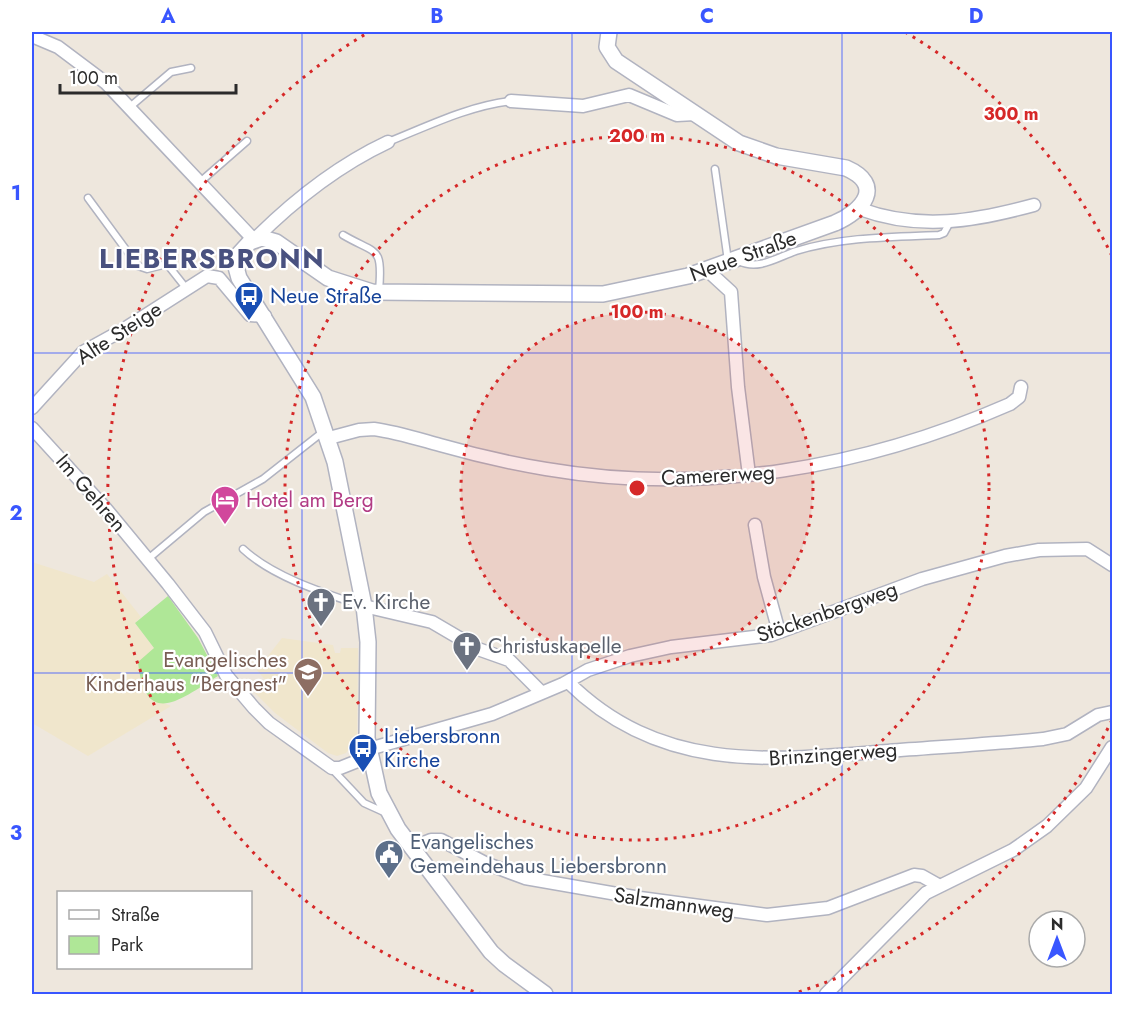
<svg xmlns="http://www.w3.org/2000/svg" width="1144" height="1026" viewBox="0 0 1144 1026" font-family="Jost,sans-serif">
<rect width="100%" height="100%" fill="#eee7dd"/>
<path fill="#f0e6cc" d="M32 562 94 582 107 574 141 617 135 623 154 648 144 690 151 698 171 706 88 756 32 723Z
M282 638 333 645 335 653H340L341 648H358L357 738 346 753 337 756 328 753 275 713 254 692 266 681 257 670Z"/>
<path fill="#afe797" d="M168 596 198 638 218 676C181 699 145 730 138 662L154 648 135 623Z"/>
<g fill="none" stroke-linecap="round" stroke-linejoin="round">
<g stroke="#b1b3c0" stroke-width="9">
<path id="service" d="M131 106 171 72 191 68
M388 142C428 126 468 106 511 101
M715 169 728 261
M200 182 247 141
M88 198 138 266 147 269 167 264 186 288
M343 235C377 255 383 245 379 291
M739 261C758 271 778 257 796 251 842 237 892 237 939 235L944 233 950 222
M243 549C273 577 324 593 363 606
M148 559 204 512 263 479 324 431
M332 769 364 803 386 813"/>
</g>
<g stroke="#b1b3c0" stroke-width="15">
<path id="minor" d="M32 36 58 47 106 83 254 240C292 202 339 165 388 142
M511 101 583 106 629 95 677 115 695 114
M860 209C920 231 975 221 1034 205
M707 270 731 292 738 387 749 475
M32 408 83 352 121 331 207 276 219 278 250 315 265 316
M32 428 106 509 168 584 205 632 226 675 254 708 269 723 332 768H340L370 756
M329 438 359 430 374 429C396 432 418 439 440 445 475 455 510 463 546 469 704 496 864 468 1010 404L1019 397 1021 387
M755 525 764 577 779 632
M364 606 432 622 478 649 509 660 541 692
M568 682C660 773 770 761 888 751 940 747 991 744 1043 739L1067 734 1098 715 1112 712
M369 749 492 714 563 684 588 670 630 656 671 647 771 635 922 579 1005 556 1039 550 1087 549 1112 565
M411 848 431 840H441L485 863 525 878 640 898 767 915 828 908 914 875 922 876 938 885
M826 994 926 893 1013 850 1047 826 1086 788 1112 747"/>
</g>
<g stroke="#b1b3c0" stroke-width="18">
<path id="tertiary" d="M545 994 504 964 491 952 398 829 379 793 367 738 368 642 364 606 335 462 313 397 239 278 236 267 239 254 250 242 262 238 276 242 328 278 372 292 603 294 688 276 835 223C863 211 885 185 846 168L776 156 739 143 616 61 607 47 609 32"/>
</g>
<use href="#service" stroke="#fff" stroke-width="6"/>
<use href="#minor" stroke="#fff" stroke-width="12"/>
<use href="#tertiary" stroke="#fff" stroke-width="15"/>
</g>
<path fill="none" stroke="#3956ff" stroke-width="1.5" stroke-opacity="0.55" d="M302 32V994M572 32V994M842 32V994M32 353H1112M32 673H1112"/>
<circle cx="637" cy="488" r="176" fill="#d62828" fill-opacity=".12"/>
<g fill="none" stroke="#d62828" stroke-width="3" stroke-dasharray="3 6">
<circle cx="637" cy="488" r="176"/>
<circle cx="637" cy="488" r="352"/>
<path d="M1112 720A529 529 0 0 1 792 994M482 994A529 529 0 0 1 369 32M905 32A529 529 0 0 1 1112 256"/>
</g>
<defs>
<g id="bus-pin" transform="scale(1.5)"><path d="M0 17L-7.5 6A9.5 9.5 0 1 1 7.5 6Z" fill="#1a4fb4" stroke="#fff"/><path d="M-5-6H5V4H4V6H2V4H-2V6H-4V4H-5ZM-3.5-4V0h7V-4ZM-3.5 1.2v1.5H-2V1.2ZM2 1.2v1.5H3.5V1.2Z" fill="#fff"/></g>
<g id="hotel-pin" transform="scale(1.5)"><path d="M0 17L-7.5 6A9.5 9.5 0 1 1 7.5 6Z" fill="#d1479c" stroke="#fff"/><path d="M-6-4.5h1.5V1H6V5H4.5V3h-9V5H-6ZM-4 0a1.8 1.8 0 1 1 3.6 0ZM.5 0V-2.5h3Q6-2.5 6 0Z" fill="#fff"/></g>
<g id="church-pin" transform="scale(1.5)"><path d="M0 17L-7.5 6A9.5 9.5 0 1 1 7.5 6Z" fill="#6b7280" stroke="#fff"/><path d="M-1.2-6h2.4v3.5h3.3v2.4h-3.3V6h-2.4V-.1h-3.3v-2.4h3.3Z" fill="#fff"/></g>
<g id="school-pin" transform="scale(1.5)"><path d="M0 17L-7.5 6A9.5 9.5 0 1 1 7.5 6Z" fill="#8d6e63" stroke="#fff"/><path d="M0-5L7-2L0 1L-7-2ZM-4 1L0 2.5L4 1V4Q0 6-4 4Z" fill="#fff"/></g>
<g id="civic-pin" transform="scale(1.5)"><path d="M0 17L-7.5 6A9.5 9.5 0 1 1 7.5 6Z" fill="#5c6f8a" stroke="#fff"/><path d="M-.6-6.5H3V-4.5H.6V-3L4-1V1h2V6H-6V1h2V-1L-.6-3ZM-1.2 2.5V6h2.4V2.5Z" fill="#fff"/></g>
</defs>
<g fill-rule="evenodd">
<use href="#bus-pin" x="249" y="296"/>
<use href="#hotel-pin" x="225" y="500"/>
<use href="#church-pin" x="321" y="602"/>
<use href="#church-pin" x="467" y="646"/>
<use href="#school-pin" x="308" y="672"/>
<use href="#bus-pin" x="363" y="748"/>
<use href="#civic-pin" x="389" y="854"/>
</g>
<g text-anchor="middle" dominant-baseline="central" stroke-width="4.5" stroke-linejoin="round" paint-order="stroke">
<g font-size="21" fill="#2b2b2b" stroke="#fff">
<text transform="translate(743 256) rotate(-20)">Neue Straße</text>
<text transform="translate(119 333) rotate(-33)">Alte Steige</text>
<text transform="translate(718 475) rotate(-3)">Camererweg</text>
<text transform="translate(91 493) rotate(49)">Im Gehren</text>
<text transform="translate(827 612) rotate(-19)">Stöckenbergweg</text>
<text transform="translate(833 754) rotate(-4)">Brinzingerweg</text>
<text transform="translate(674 903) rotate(8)">Salzmannweg</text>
</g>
<g font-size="21" fill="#164399" stroke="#fff" text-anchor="start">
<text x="270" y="296">Neue Straße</text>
<text x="384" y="736">Liebersbronn<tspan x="384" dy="24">Kirche</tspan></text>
</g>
<g font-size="21" fill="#b23c85" stroke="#fff" text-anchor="start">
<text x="246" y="500">Hotel am Berg</text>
</g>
<g font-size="21" fill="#5b616d" stroke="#fff" text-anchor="start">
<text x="342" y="602">Ev. Kirche</text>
<text x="488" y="646">Christuskapelle</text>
</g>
<g font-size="21" fill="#785e54" stroke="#fff" text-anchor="end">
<text x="287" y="660">Evangelisches<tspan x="287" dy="24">Kinderhaus "Bergnest"</tspan></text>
</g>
<g font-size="21" fill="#4e5e75" stroke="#fff" text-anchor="start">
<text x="410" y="842">Evangelisches<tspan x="410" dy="24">Gemeindehaus Liebersbronn</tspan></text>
</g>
<g font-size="27" font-weight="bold" letter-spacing="1.5" fill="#49517f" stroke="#fff">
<text x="212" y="258">LIEBERSBRONN</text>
</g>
</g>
<circle cx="637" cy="488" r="9" fill="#d62828" stroke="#fff" stroke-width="3"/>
<g font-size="18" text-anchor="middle" font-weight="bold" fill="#d62828" stroke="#fff" stroke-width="4.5" stroke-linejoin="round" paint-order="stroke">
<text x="1011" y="120">300 m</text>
<text x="637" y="142">200 m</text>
<text x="637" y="318">100 m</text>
</g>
<rect width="1144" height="1026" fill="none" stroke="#ffffff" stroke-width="66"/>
<rect x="57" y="891" width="195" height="78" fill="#ffffff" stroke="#aaaaaa" stroke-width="1.5"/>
<rect x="69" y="910" width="30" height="9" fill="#ffffff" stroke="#aaaaaa" stroke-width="1.5"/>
<text x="111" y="921" font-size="18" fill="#2b2b2b">Straße</text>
<rect x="69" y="936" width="30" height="18" fill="#afe797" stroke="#aaaaaa" stroke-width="1.5"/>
<text x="111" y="951" font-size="18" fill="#2b2b2b">Park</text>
<g transform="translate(1057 939)"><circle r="28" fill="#ffffff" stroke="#aaaaaa" stroke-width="1.5"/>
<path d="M0-4.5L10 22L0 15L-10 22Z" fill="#3956ff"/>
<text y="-9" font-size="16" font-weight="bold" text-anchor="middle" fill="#2b2b2b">N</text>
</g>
<path d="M60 84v9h176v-9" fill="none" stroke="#2b2b2b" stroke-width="3"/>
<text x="69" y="84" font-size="18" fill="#2b2b2b" stroke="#ffffff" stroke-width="4.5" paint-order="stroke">100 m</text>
<rect x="33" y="33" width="1078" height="960" fill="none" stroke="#3956ff" stroke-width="2"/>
<g font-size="20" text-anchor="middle" font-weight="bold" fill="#3956ff">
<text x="168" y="23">A</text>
<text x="437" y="23">B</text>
<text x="707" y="23">C</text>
<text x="976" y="23">D</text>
<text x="16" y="200">1</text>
<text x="16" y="520">2</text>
<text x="16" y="840">3</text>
</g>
</svg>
